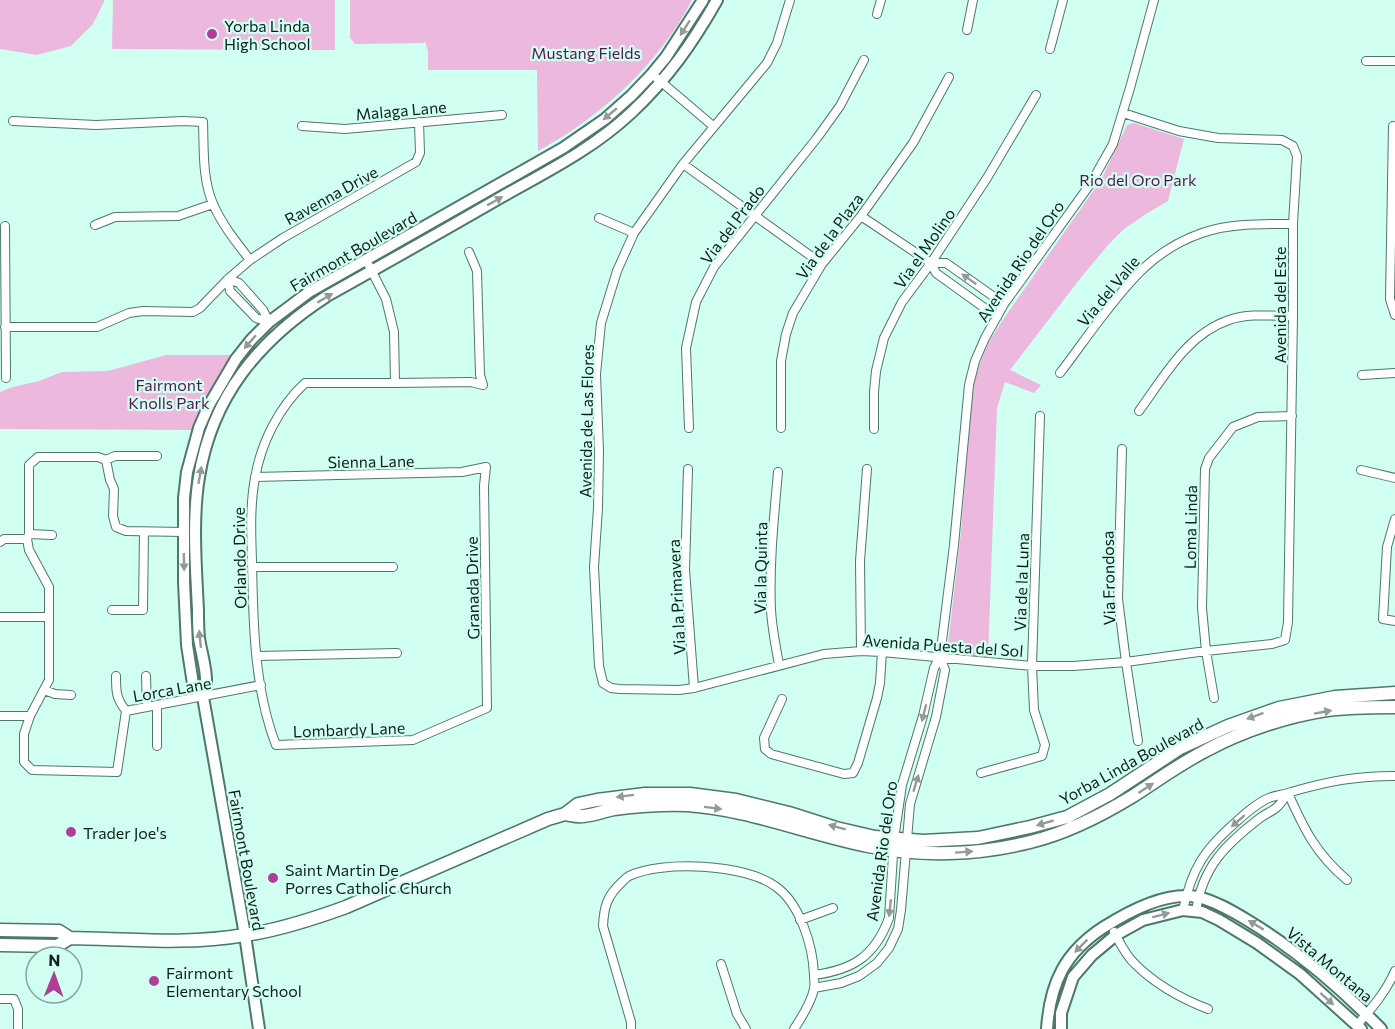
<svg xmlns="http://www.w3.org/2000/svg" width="1395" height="1029" viewBox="0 0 1395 1029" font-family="Commissioner,sans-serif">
<rect width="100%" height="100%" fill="#d1fff2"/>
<path fill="#edb8dd" d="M0 0H104V2L93 24 71 46 37 55 0 49Z
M113 0H335V50L112 49Z
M350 0H692C658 65 602 116 538 151L537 70H428V52L425 41 424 43 355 44 350 38Z
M1134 123 1184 139 1168 201 1146 214 1124 229 1108 245 1079 280 1010 370 1041 385 1034 393 1005 382 997 408 988 658 956 654 950 650 948 645 961 532 972 392 978 368 988 344 1002 321 1101 180 1127 125Z
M166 355H234L212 388 193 430 0 429V392L13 387 39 381 62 372 108 371Z"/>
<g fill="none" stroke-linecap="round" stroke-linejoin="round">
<g stroke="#4e776d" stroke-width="10">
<path id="street" d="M790 0 777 43 767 63 683 164 634 233 617 271 601 323 596 374 599 451 598 508 594 567 599 666 603 683 611 688 620 689 679 690 694 688 824 654 861 651 882 652 1032 666H1073L1126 662 1206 651 1272 644 1285 640 1288 622 1293 316V224L1297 156 1293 146 1282 140 1218 138 1179 131 1123 113
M877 14 881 0
M967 30 973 0
M1050 49 1063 0
M1366 61H1395
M652 74 713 126
M13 121 96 125 183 121 203 122C204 149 202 181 214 206 223 226 237 243 250 260
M302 126 345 129 502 115
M1393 126 1390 299 1395 315
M683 164 822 264
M861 216 931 263 936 273 997 317
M599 218 634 233
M95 225 115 217 178 216 213 204
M5 226 6 378
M366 260 386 299 394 332 395 383
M931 263H946L1004 304
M228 279 230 291 256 318 269 322
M228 279 239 283 263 310 269 322
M5 327H97L129 313 143 311 193 312 200 308 228 279 250 260 283 238 416 162 420 153 419 122
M1060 373C1074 355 1087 336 1101 318 1130 280 1155 249 1202 233 1230 223 1264 224 1293 224
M1362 375 1395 373
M1139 411C1164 377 1187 334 1229 320 1249 313 1273 316 1293 316
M689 428 686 348 696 302 714 267 817 138 840 106 864 60
M781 428V361L786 334 793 313 822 264 861 216 913 143 949 77
M874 429V392L876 371 884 338 902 302 931 263 987 178 1036 95
M1122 449 1118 599 1126 662 1138 741
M106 460 110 480 114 489 113 516 116 527 126 531 184 532
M688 469 685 570 694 688
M1361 470 1395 478
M778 472C774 517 769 564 771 610 772 629 776 647 779 665
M255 477 462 472 486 467 484 486 487 708 413 740 276 745C254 689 253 621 252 560 251 533 250 505 255 478 261 443 279 407 305 383H395L471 382 483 385 480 375 477 271 469 252
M1395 519 1387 547 1383 619 1395 621
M29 534 52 535
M0 542 4 539H27
M252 567H393
M112 610H143L144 532
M0 617H49
M861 651 860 561 867 469
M257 656 397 653
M116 676C116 692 116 698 126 711
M146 676 147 707
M44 690 55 694 71 695
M1214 698 1206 651 1202 608 1205 469 1209 458 1233 427 1258 417 1292 416
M782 699 764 738 765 749 771 754 844 774 853 773 858 763 877 698 880 683 882 652
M126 711 117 772 32 770 24 762V734L30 716 49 680V587L29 550 27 539 29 534V465L38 457H98L106 460 115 456H157
M126 711 261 685
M0 716H30
M157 746V705
M981 773 1042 756 1045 745 1034 710 1032 666 1040 416
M1288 793C1304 829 1316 854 1347 880
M1183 910C1192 868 1204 850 1236 822 1246 813 1257 803 1269 798 1276 795 1284 795 1291 792 1329 781 1356 776 1395 776
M1196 912C1202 867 1226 844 1260 818 1265 814 1271 812 1276 808 1281 804 1284 798 1288 793
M800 920 833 908
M1114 932C1120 943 1126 956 1135 964 1155 984 1182 999 1208 1009
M721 964 737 1014 746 1029
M814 975C853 970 875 956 889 918L894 839 902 785 923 716 934 668 940 657 954 545 969 385 975 361 985 338 1004 304 1091 183 1113 144 1130 88 1154 0
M814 988 841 983 859 976 877 963 889 948 898 929 901 910 910 804 936 717 945 670 940 657
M0 999H14L18 1009V1029
M1357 1025C1372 1008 1386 992 1395 971
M631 1029V1022L603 926C604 906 607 896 622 882 623 881 627 877 629 876 662 860 745 864 775 886 800 903 813 946 814 975 814 979 815 985 814 989 811 1003 802 1017 794 1029"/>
</g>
<g stroke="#4e776d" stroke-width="14">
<path id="secondary" d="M203 697 193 684 187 645 184 582V498L187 472 199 428 209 405 236 359 251 340 269 322 309 292 563 148 605 119 631 96 652 74 666 57 703 0
M259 1029 245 935 203 697C204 692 205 688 206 683 207 670 201 652 199 638 198 629 198 620 198 610 196 568 192 519 199 477 212 396 259 340 327 296 384 264 441 232 498 199 544 173 593 149 632 112 668 78 692 44 717 0
M1047 1029C1050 983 1065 952 1104 927 1129 911 1167 891 1198 897 1215 901 1232 911 1247 920 1297 950 1341 988 1381 1029
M1061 1029V1013L1073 977 1092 955 1116 935 1143 920 1183 910 1202 912 1219 920 1257 943 1300 974 1361 1029"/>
</g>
<g stroke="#4e776d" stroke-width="15">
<path id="primary" d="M565 814C571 815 578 817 583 816 594 815 604 811 614 809 638 806 662 804 687 805 749 809 807 834 868 846 921 857 978 855 1030 842 1067 833 1102 815 1133 796 1158 780 1181 763 1207 750 1242 731 1287 716 1327 710 1350 707 1372 707 1395 707
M0 930 59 931 70 938C128 939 187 945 245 935 280 930 313 919 346 907L548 819 565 814 578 804 597 800 645 794H690L736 800 789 813 836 828 875 837 923 841 978 838 1030 827 1067 817 1110 794 1180 748 1228 726 1279 708 1335 697 1395 693
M0 945 57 946 70 938"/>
</g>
<use href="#street" stroke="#fff" stroke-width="8"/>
<use href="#secondary" stroke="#fff" stroke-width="10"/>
<use href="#primary" stroke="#fff" stroke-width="12"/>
</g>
<defs><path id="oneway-solid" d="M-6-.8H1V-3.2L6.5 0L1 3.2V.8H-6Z" transform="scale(1.5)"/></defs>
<g fill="#939b99">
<use href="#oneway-solid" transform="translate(685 28) rotate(123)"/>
<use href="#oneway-solid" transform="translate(610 114) rotate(140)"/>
<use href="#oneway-solid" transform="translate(495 201) rotate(-29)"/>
<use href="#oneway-solid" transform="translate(969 279) rotate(-145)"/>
<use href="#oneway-solid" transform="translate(325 298) rotate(-31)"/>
<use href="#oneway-solid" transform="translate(250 342) rotate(131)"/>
<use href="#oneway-solid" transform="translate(200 475) rotate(-80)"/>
<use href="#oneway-solid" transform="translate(184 562) rotate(89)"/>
<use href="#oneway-solid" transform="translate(200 639) rotate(-96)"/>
<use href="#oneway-solid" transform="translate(1323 712) rotate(-10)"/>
<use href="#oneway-solid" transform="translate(924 713) rotate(104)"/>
<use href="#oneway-solid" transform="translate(1255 716) rotate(160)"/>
<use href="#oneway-solid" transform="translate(916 783) rotate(-73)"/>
<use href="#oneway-solid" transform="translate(1146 788) rotate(-33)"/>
<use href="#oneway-solid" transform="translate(625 796) rotate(173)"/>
<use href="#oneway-solid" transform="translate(713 808) rotate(7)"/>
<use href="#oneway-solid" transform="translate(1238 821) rotate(139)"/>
<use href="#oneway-solid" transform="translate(1045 823) rotate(164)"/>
<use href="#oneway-solid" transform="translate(837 827) rotate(-165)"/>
<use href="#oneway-solid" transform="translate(964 852) rotate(-4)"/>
<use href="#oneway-solid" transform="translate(890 908) rotate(96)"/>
<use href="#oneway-solid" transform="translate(1161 915) rotate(-15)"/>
<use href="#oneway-solid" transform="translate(1256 925) rotate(-149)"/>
<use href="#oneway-solid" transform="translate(1081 946) rotate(135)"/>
<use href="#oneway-solid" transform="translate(1327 999) rotate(42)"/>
</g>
<g fill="#b03d97" stroke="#d1fff2" stroke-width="2">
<circle cx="212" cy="34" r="6"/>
<circle cx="71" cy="832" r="6"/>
<circle cx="273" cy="878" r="6"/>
<circle cx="154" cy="981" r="6"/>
</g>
<g text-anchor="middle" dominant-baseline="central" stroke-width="4.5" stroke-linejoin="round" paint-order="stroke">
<g font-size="16" fill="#0e201c" stroke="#d1fff2" text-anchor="start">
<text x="224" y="25">Yorba Linda<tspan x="224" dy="18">High School</tspan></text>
<text x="83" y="832">Trader Joe's</text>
<text x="285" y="869">Saint Martin De<tspan x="285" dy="18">Porres Catholic Church</tspan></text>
<text x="166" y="972">Fairmont<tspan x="166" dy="18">Elementary School</tspan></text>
</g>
<g font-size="16" fill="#5d144e" stroke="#d1fff2">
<text x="586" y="52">Mustang Fields</text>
<text x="1138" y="179">Rio del Oro Park</text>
<text x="169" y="384">Fairmont<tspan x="169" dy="18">Knolls Park</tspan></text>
</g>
<g font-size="16" fill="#0e201c" stroke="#d1fff2">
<text transform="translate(401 110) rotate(-5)">Malaga Lane</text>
<text transform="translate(331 195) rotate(-29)">Ravenna Drive</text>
<text transform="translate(732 224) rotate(-53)">Via del Prado</text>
<text transform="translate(829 236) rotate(-54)">Via de la Plaza</text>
<text transform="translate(924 248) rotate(-55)">Via el Molino</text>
<text transform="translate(353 251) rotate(-30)">Fairmont Boulevard</text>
<text transform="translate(1020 261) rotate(-56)">Avenida Rio del Oro</text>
<text transform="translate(1108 291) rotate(-50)">Via del Valle</text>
<text transform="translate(1279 305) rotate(-90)">Avenida del Este</text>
<text transform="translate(586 421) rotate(-89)">Avenida de Las Flores</text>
<text transform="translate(371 461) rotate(-1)">Sienna Lane</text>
<text transform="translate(1190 527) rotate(-89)">Loma Linda</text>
<text transform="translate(239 558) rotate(-91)">Orlando Drive</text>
<text transform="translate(760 568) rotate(-89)">Via la Quinta</text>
<text transform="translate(1108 578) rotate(-91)">Via Frondosa</text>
<text transform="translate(1021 582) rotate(-88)">Via de la Luna</text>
<text transform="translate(472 588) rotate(-91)">Granada Drive</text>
<text transform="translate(676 597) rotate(-93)">Via la Primavera</text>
<text transform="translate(943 645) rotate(4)">Avenida Puesta del Sol</text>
<text transform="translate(172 689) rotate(-10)">Lorca Lane</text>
<text transform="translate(349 729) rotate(-2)">Lombardy Lane</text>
<text transform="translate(1131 761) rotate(-29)">Yorba Linda Boulevard</text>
<text transform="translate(881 851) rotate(-82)">Avenida Rio del Oro</text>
<text transform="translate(247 860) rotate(80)">Fairmont Boulevard</text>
<text transform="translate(1330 964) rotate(40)">Vista Montana</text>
</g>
</g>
<g transform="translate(54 975) rotate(1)"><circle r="28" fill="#d1fff2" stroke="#83a69c" stroke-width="1.5"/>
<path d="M0-4.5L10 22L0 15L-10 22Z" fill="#b03d97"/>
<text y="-9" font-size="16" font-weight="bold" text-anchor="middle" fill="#0e201c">N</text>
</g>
</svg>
